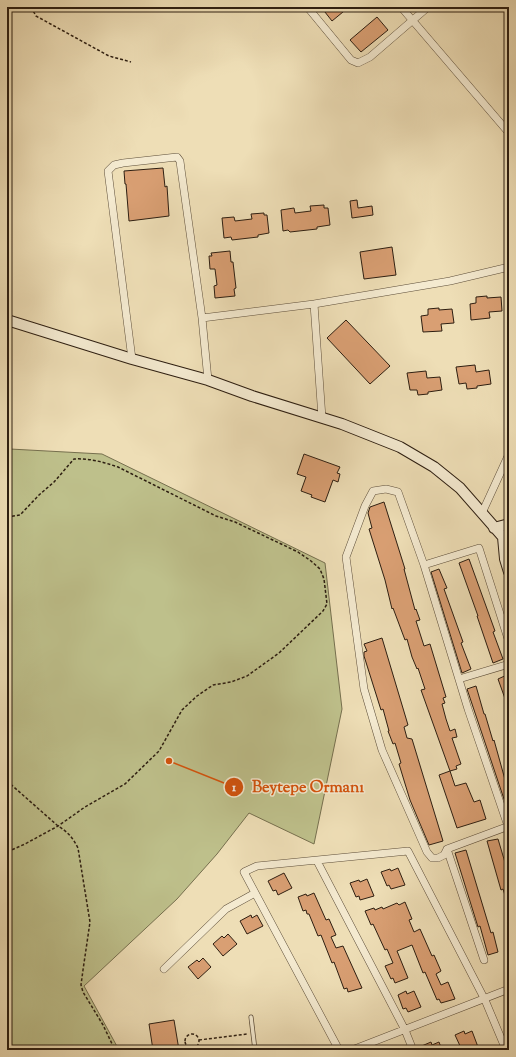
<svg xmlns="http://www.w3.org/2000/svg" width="516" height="1057" viewBox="0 0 516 1057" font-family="'Sorts Mill Goudy',serif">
<rect width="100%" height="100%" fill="#eedeb6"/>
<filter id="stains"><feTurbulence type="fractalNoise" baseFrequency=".005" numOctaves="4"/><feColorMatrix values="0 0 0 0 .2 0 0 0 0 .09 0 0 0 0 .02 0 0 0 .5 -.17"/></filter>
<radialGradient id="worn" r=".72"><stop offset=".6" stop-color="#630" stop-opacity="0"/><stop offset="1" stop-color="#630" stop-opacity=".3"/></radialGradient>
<path fill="#bec08b" stroke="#766f4e" d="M10 449 102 454 325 563 342 709 314 844 249 813 217 854 177 899 84 986 119 1050H7V455H10Z"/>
<path fill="#d99f73" stroke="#2d1e11" d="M321 7H349L332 21Z
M377 17 388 30 361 52 350 40Z
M163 168 165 187 167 186 169 216 129 221 126 184H125L124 171Z
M357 200 358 208 372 206 373 215 352 218 350 201Z
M324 205V208H328L330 225 317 227V229L290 232 288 230 283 231 281 210 294 208 295 213 311 211 310 206Z
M264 213V215H267L269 233 258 235V237L232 240 231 237 224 238 222 218 234 217 235 221 252 219 251 214Z
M392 247 396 275 364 279 360 252Z
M230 251 231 262H233L236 288 234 289 235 296 215 298 214 286 217 285 215 269H210L209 256H212L211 253Z
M487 296V298L501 297 502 311 489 312 490 318 471 320 470 304 476 303V297Z
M439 308V310L452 309 454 323 441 324 442 331 423 332 421 316 428 315V309Z
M346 320 390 366 370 384 327 338Z
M475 365 476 372 489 370 491 384 477 386V388L467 389 466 383 459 384 456 367Z
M426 371 427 378 440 377 442 390 428 392V394L418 395 417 390H410L407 373Z
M304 454 340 467 337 473 340 474 338 482 333 480 325 502 311 497 312 495 301 491 306 477 297 474Z
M384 502 405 569H404L415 610 416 609 420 620 416 621 424 646 430 644 446 697 443 698 445 703 442 704 446 719 450 731 455 729 457 737 452 738 461 764 456 766 457 769 450 771 455 786 466 783 474 802 480 800 486 819 457 828 439 775 450 771 421 690 425 689 418 668 417 669 412 657 407 639 405 640 393 608 392 609 385 580 369 529 372 528 368 513 370 507Z
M469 559 495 631 493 632 503 659 493 663 477 616H478L459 563Z
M439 569 447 588 444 589 463 642 461 643 471 669 462 673 431 572Z
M382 638 408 725 404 727 407 738 412 739 443 841 429 845 410 800 399 764 401 763 395 743 393 744 388 731H389L383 709 381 710 364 656V652L367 651 364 644Z
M509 674V707H508L498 679Z
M476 686 484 714H485L493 741 494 740 509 794V814L467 689Z
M498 839 509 876V902H507L503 889 501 890 487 841Z
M466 850 491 933 493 932 498 952 488 955 480 926 478 927 455 853Z
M398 868 405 885 391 889 389 885 387 886 381 872 390 869 391 871Z
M284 873 292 888 278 895 276 890 273 891 268 881Z
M367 879 374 896 360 900 359 896 356 897 350 883 359 880 360 882Z
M314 893 326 920 329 919 336 935 331 937 336 948 343 946 362 988 348 992 347 988 344 989 334 962 332 963 321 935 318 936 309 914H307L306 910 303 911 298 897 306 894 307 896Z
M405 902 412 919 409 920 414 932 420 929 432 956 434 955 441 971 436 974 441 985 448 982 455 999 441 1003 439 999 437 1000 425 972 423 973 412 945 397 951 408 978 395 983 393 978 391 979 385 966 393 963 387 949 385 950 373 924 371 925 365 911 374 908 375 910 382 907 383 909 397 903 399 905Z
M251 915 252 918 257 915 263 926 247 934 240 921Z
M228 934 237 944 223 956 213 944 222 936 224 938Z
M203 958 211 967 198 979 188 967 197 960 199 962Z
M406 991 407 994 414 991 421 1007 408 1012 406 1008 403 1009 398 995Z
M174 1020 179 1050H153L149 1024Z
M464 1031 465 1034 472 1031 478 1047 472 1050H464L463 1047 461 1048 455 1035Z
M431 1042 432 1045 439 1042 442 1050H418L417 1048Z"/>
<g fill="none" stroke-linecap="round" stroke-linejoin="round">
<g stroke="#5d4e3a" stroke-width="5">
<path id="lane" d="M251 1017 255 1050"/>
</g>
<g stroke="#5d4e3a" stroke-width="8">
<path id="street" d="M309 7V9L351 60 358 63 370 57 428 7
M401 7 509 133
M314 304 322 418
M202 318 314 304 450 281 509 267
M132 359 108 171 114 165 123 163 177 157 180 161 181 169 202 318 208 380
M482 513 509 454
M424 565 468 709 509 829
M509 642 479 548 424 565 398 492 386 489 373 491 365 506 346 557 364 689 382 750 427 852 432 858H438L444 855 447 849 509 826
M459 679 509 664
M447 849 484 960
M317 861 405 1030 413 1050
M164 969 226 909 255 893
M339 1050 244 872 257 866 408 851 485 1000 506 1050
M352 1050 509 989"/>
</g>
<g stroke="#2d1e11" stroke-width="12">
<path id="secondary" d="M7 320 132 359 208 380 252 396 342 424 400 447 434 467 460 488 503 537 509 542
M494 528 509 524
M503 537 505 559 509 572"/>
</g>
<path stroke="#2d1e11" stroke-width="1.5" stroke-dasharray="3 2" stroke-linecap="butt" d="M31 7 36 16 109 56 131 62
M7 517 20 515 39 495 54 482 74 459C89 458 103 462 118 467L216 516 235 522 298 552 311 561 320 569 324 579 327 604 323 611 279 653 247 676 231 682 213 685 197 696 182 710 159 751 125 784 85 807 58 826 25 844 7 852
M7 781 58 826C68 832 73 838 78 848L90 922 83 970 81 985 83 992 103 1025 115 1050
M185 1041a7 7 0 1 1 14 0a7 7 0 1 1-14 0Z
M199 1040 247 1034"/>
<use href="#lane" stroke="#f4ead0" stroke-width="3.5"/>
<use href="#street" stroke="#f4ead0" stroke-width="7"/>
<use href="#secondary" stroke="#f4ead0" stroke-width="10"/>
</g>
<path fill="none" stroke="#d5530c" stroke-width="1.5" d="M169 761L234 787"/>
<g fill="#d5530c" stroke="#f4ead0" stroke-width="1.5">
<circle cx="169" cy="761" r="4"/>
<circle cx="234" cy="787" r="10"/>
</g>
<g font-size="12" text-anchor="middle" font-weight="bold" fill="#fff">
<text x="234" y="791">1</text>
</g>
<g font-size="16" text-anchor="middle" font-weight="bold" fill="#d5530c" stroke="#f4ead0" stroke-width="3" stroke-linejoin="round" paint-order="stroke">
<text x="308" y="792">Beytepe Ormanı</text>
</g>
<rect width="516" height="1057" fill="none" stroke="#eedeb6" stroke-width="24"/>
<rect x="8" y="8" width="500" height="1041" fill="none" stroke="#2d1e11" stroke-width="2"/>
<rect x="12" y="12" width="492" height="1033" fill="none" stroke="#2d1e11"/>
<rect width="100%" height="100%" filter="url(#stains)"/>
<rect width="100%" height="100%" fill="url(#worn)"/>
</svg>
